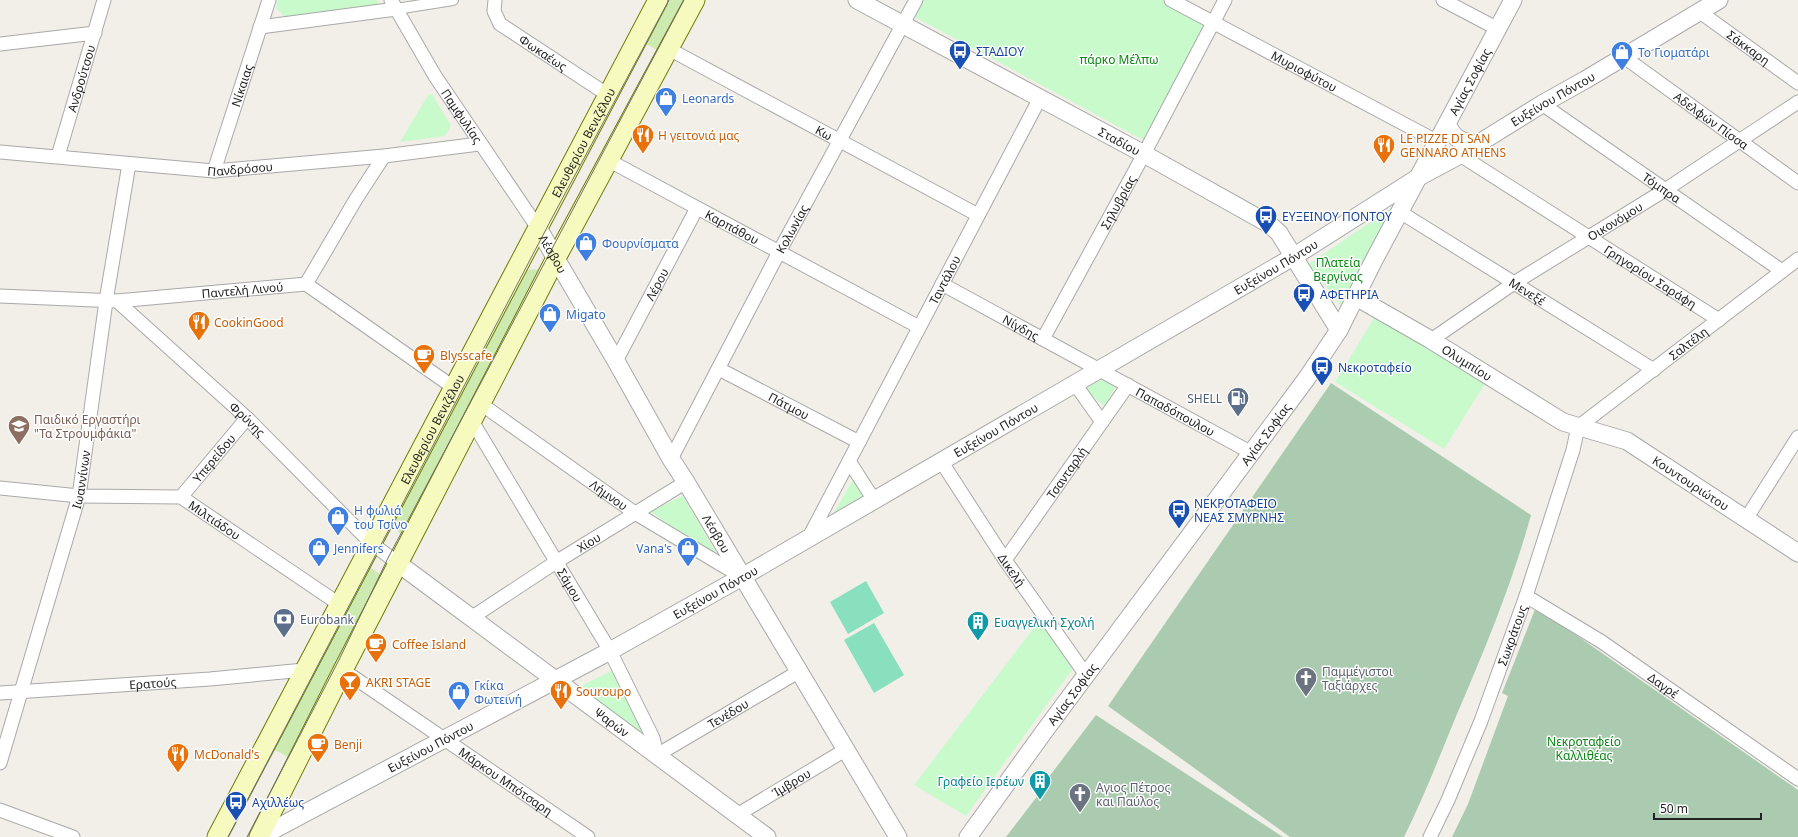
<svg xmlns="http://www.w3.org/2000/svg" width="1798" height="837" viewBox="0 0 1798 837" font-family="'Noto Sans',sans-serif">
<rect width="100%" height="100%" fill="#f2efe9"/>
<path fill="#cdebb0" d="M663 0H689L661 52 641 41Z
M546 269 404 537 387 522 520 270Z
M365 564 383 576 290 758 269 747Z"/>
<path fill="#aacbaf" d="M1331 383 1531 515C1512 584 1485 649 1457 714 1440 755 1424 797 1404 837H1290L1108 706Z
M1536 607 1798 790V837H1452L1468 804 1508 696 1502 693Z
M1096 715 1283 837H1006L1042 790V786Z"/>
<path fill="#c8facc" d="M278 0H377L379 4 286 18 276 8Z
M924 0H1163L1207 24 1143 140 915 17Z
M432 94 451 126 445 136 400 142 428 95Z
M1397 204 1340 305 1309 264Z
M1376 315 1488 379 1444 449 1335 382Z
M1106 378 1116 385 1105 407 1084 388Z
M854 478 865 498 829 521Z
M683 496 720 560 710 556 650 511Z
M1040 620 1074 667 966 816 914 785Z
M615 669 643 724 641 733H636L579 687Z"/>
<path fill="#88e0be" d="M866 581 884 613 848 634 830 602Z
M874 623 904 675 874 693 844 640Z"/>
<g fill="none" stroke-linecap="round" stroke-linejoin="round">
<g stroke="#a9a9a9" stroke-width="12">
<path id="pedestrian" d="M396 9 453 0"/>
</g>
<g stroke="#a9a9a9" stroke-width="15">
<g id="minor">
<path id="s1" d="M391 0 435 76 538 228"/>
<path id="s2" d="M495 0 494 11 500 24 608 95"/>
<path id="s3" d="M1171 0 1438 142"/>
<path d="M1443 0 1498 29"/>
<path id="s4" d="M1700 12 1798 83"/>
<path d="M260 27 396 9"/>
<path d="M0 44 95 33"/>
<path id="s5" d="M669 49 978 215"/>
<path id="s6" d="M1624 57 1798 183"/>
<path id="s7" d="M1542 104 1782 271"/>
<path id="s8" d="M0 152 214 171 384 156 479 144"/>
<path id="s9" d="M1460 155 1719 320"/>
<path id="s10" d="M58 156 104 0"/>
<path id="s11" d="M608 160 919 327"/>
<path id="s12" d="M214 171 269 0"/>
<path id="s13" d="M1400 212 1654 370"/>
<path d="M306 284 356 199 384 156"/>
<path id="s14" d="M942 284 1250 452"/>
<path id="s15" d="M0 296 117 301 306 284 453 387"/>
<path id="s16" d="M117 301 247 418 371 543 399 564"/>
<path id="s17" d="M1043 339 1144 154 1225 0"/>
<path id="s18" d="M1431 340 1514 283 1665 190 1798 102"/>
<path id="s19" d="M616 361 697 208"/>
<path id="s20" d="M719 369 859 442"/>
<path d="M1075 384 1102 422"/>
<path id="s21" d="M481 404 635 513 742 577"/>
<path id="s22" d="M472 421 610 651 653 738 657 755 798 672"/>
<path id="s23" d="M671 459 779 252 916 0"/>
<path d="M849 461 874 500"/>
<path id="s24" d="M941 461 1005 560 1086 675"/>
<path id="s25" d="M0 488 79 496 181 497 339 604"/>
<path id="s26" d="M181 497 247 418"/>
<path d="M1746 519 1798 437"/>
<path id="s27" d="M808 539 1040 98"/>
<path id="s28" d="M1005 560 1128 385"/>
<path id="s29" d="M1526 596 1602 642 1798 779"/>
<path id="s30" d="M471 618 556 562 686 482"/>
<path id="s31" d="M343 670 588 837"/>
<path id="s32" d="M0 693 210 679 304 670"/>
<path id="s33" d="M0 763 79 496 106 301 129 164"/>
<path d="M0 810 73 837"/>
<path id="s34" d="M737 815 845 750"/>
<path id="s35" d="M1430 837 1448 800 1481 721 1526 596 1573 450 1578 427 1798 259"/>
</g>
</g>
<g stroke="#a9a9a9" stroke-width="19">
<g id="tertiary">
<path id="s36" d="M857 0 1144 154 1269 224 1279 233 1339 330"/>
<path d="M1447 124C1454 140 1462 142 1479 144"/>
<path id="s37" d="M538 228 616 361 671 459 686 482 898 837"/>
<path id="s38" d="M1356 297 1431 340 1563 422 1627 441 1798 553"/>
<path id="s39" d="M399 564 767 837"/>
<path id="s40" d="M260 837 610 651 742 577 1293 257 1419 177 1460 155 1542 104 1585 80 1719 0"/>
<path id="s41" d="M968 837 1046 729 1307 378 1339 330 1374 260 1513 0"/>
</g>
</g>
<g stroke="#707d05" stroke-width="21">
<g id="secondary">
<path id="s42" d="M217 837 658 0"/>
<path d="M259 837 343 670 556 258 695 0"/>
</g>
</g>
<use href="#pedestrian" stroke="#fff" stroke-width="10"/>
<use href="#minor" stroke="#fff" stroke-width="13"/>
<use href="#tertiary" stroke="#fff" stroke-width="17"/>
<use href="#secondary" stroke="#f7fabf" stroke-width="19"/>
<path stroke="#707070" stroke-width="1" d="M228 837 553 216 669 0
M247 837 339 660 389 556 684 0"/>
</g>
<defs>
<g id="bus-pin" transform="scale(1.15)"><path d="M0 17L-7.5 6A9.5 9.5 0 1 1 7.5 6Z" fill="#1a4fb4" stroke="#fff"/><path d="M-5-6H5V4H4V6H2V4H-2V6H-4V4H-5ZM-3.5-4V0h7V-4ZM-3.5 1.2v1.5H-2V1.2ZM2 1.2v1.5H3.5V1.2Z" fill="#fff"/></g>
<g id="shop-pin" transform="scale(1.15)"><path d="M0 17L-7.5 6A9.5 9.5 0 1 1 7.5 6Z" fill="#3f7fe0" stroke="#fff"/><path d="M-5-2.5h2.3a2.7 3.5 0 0 1 5.4 0H5L5.5 6h-11ZM-1.5-2.5h3a1.5 2.3 0 0 0-3 0Z" fill="#fff"/></g>
<g id="restaurant-pin" transform="scale(1.15)"><path d="M0 17L-7.5 6A9.5 9.5 0 1 1 7.5 6Z" fill="#e8710a" stroke="#fff"/><path d="M-5-6h1v4h1v-4h1v4h1v-4h1v5L-1.5 .5V6h-2V.5L-5-1ZM5-6V6H3V1.5H1.5Q1.5-4 5-6Z" fill="#fff"/></g>
<g id="cafe-pin" transform="scale(1.15)"><path d="M0 17L-7.5 6A9.5 9.5 0 1 1 7.5 6Z" fill="#e8710a" stroke="#fff"/><path d="M-5.5-4.5H6V0H3Q3 3.5 0 3.5H-2.5Q-5.5 3.5-5.5 0ZM3-3.2v2h1.7v-2ZM-6 4.5H4V6H-6Z" fill="#fff"/></g>
<g id="fuel-pin" transform="scale(1.15)"><path d="M0 17L-7.5 6A9.5 9.5 0 1 1 7.5 6Z" fill="#5c6f8a" stroke="#fff"/><path d="M-5.5-6h7V0h2V4h1.3V-2.5L3-4.5l.8-.8L6-3V5H2.5V1h-1V6h-7ZM-4.2-4.7v3.2H.2V-4.7Z" fill="#fff"/></g>
<g id="school-pin" transform="scale(1.15)"><path d="M0 17L-7.5 6A9.5 9.5 0 1 1 7.5 6Z" fill="#8d6e63" stroke="#fff"/><path d="M0-5L7-2L0 1L-7-2ZM-4 1L0 2.5L4 1V4Q0 6-4 4Z" fill="#fff"/></g>
<g id="bank-pin" transform="scale(1.15)"><path d="M0 17L-7.5 6A9.5 9.5 0 1 1 7.5 6Z" fill="#5c6f8a" stroke="#fff"/><path d="M-6-4H6V4H-6ZM0-2.3a2.3 2.3 0 1 0 0 4.6a2.3 2.3 0 1 0 0-4.6Z" fill="#fff"/></g>
<g id="building-pin" transform="scale(1.15)"><path d="M0 17L-7.5 6A9.5 9.5 0 1 1 7.5 6Z" fill="#0f9aa8" stroke="#fff"/><path d="M-4-6H4V6H1V3H-1V6H-4ZM-2.5-4.3h1.7v1.8h-1.7ZM.8-4.3h1.7v1.8H.8ZM-2.5-1h1.7V.8h-1.7ZM.8-1h1.7V.8H.8Z" fill="#fff"/></g>
<g id="church-pin" transform="scale(1.15)"><path d="M0 17L-7.5 6A9.5 9.5 0 1 1 7.5 6Z" fill="#6b7280" stroke="#fff"/><path d="M-1.2-6h2.4v3.5h3.3v2.4h-3.3V6h-2.4V-.1h-3.3v-2.4h3.3Z" fill="#fff"/></g>
<g id="bar-pin" transform="scale(1.15)"><path d="M0 17L-7.5 6A9.5 9.5 0 1 1 7.5 6Z" fill="#e8710a" stroke="#fff"/><path d="M-6-5H6L.8 .8V4.5H3.5V6h-7V4.5H-.8V.8Z" fill="#fff"/></g>
</defs>
<g fill-rule="evenodd">
<use href="#bus-pin" x="960" y="51"/>
<use href="#shop-pin" x="1622" y="52"/>
<use href="#shop-pin" x="666" y="98"/>
<use href="#restaurant-pin" x="643" y="135"/>
<use href="#restaurant-pin" x="1384" y="145"/>
<use href="#bus-pin" x="1266" y="216"/>
<use href="#shop-pin" x="586" y="243"/>
<use href="#bus-pin" x="1304" y="294"/>
<use href="#shop-pin" x="550" y="314"/>
<use href="#restaurant-pin" x="199" y="322"/>
<use href="#cafe-pin" x="424" y="355"/>
<use href="#bus-pin" x="1322" y="367"/>
<use href="#fuel-pin" x="1238" y="398"/>
<use href="#school-pin" x="19" y="426"/>
<use href="#bus-pin" x="1179" y="510"/>
<use href="#shop-pin" x="338" y="517"/>
<use href="#shop-pin" x="319" y="548"/>
<use href="#shop-pin" x="688" y="548"/>
<use href="#bank-pin" x="284" y="619"/>
<use href="#building-pin" x="978" y="622"/>
<use href="#cafe-pin" x="376" y="644"/>
<use href="#church-pin" x="1306" y="678"/>
<use href="#bar-pin" x="350" y="682"/>
<use href="#restaurant-pin" x="561" y="691"/>
<use href="#shop-pin" x="459" y="692"/>
<use href="#cafe-pin" x="318" y="744"/>
<use href="#restaurant-pin" x="178" y="754"/>
<use href="#building-pin" x="1040" y="781"/>
<use href="#church-pin" x="1080" y="794"/>
<use href="#bus-pin" x="236" y="802"/>
</g>
<g text-anchor="middle" dominant-baseline="central" stroke-width="3" stroke-linejoin="round" paint-order="stroke">
<g font-size="12" fill="#222" stroke="#fff">
<text stroke="none"><textPath href="#s4" startOffset="60">Σάκκαρη</textPath></text>
<text stroke="none"><textPath href="#s2" startOffset="77">Φωκαέως</textPath></text>
<text stroke="none"><textPath href="#s3" startOffset="151">Μυριοφύτου</textPath></text>
<text stroke="none"><textPath href="#s10" startOffset="81">Ανδρούτσου</textPath></text>
<text stroke="none"><textPath href="#s41" startOffset="909">Αγίας Σοφίας</textPath></text>
<text stroke="none"><textPath href="#s12" startOffset="90">Νίκαιας</textPath></text>
<text stroke="none"><textPath href="#s40" startOffset="1489">Ευξείνου Πόντου</textPath></text>
<text stroke="none"><textPath href="#s1" startOffset="136">Παμφυλίας</textPath></text>
<text stroke="none"><textPath href="#s6" startOffset="108">Αδελφών Πίσσα</textPath></text>
<text stroke="none"><textPath href="#s5" startOffset="176">Κω</textPath></text>
<text stroke="none"><textPath href="#s36" startOffset="298">Σταδίου</textPath></text>
<text stroke="none"><textPath href="#s42" startOffset="785">Ελευθερίου Βενιζέλου</textPath></text>
<text stroke="none"><textPath href="#s8" startOffset="241">Πανδρόσου</textPath></text>
<text stroke="none"><textPath href="#s7" startOffset="146">Τόμπρα</textPath></text>
<text stroke="none"><textPath href="#s17" startOffset="156">Σηλυβρίας</textPath></text>
<text stroke="none"><textPath href="#s18" startOffset="219">Οικονόμου</textPath></text>
<text stroke="none"><textPath href="#s11" startOffset="141">Καρπάθου</textPath></text>
<text stroke="none"><textPath href="#s23" startOffset="260">Κολωνίας</textPath></text>
<text stroke="none"><textPath href="#s37" startOffset="30">Λέσβου</textPath></text>
<text stroke="none"><textPath href="#s40" startOffset="1165">Ευξείνου Πόντου</textPath></text>
<text stroke="none"><textPath href="#s9" startOffset="226">Γρηγορίου Σαράφη</textPath></text>
<text stroke="none"><textPath href="#s27" startOffset="293">Ταντάλου</textPath></text>
<text stroke="none"><textPath href="#s19" startOffset="87">Λέρου</textPath></text>
<text stroke="none"><textPath href="#s15" startOffset="243">Παντελή Λινού</textPath></text>
<text stroke="none"><textPath href="#s13" startOffset="150">Μενεξέ</textPath></text>
<text stroke="none"><textPath href="#s14" startOffset="90">Νίγδης</textPath></text>
<text stroke="none"><textPath href="#s35" startOffset="575">Σαλτέλη</textPath></text>
<text stroke="none"><textPath href="#s38" startOffset="129">Ολυμπίου</textPath></text>
<text stroke="none"><textPath href="#s20" startOffset="79">Πάτμου</textPath></text>
<text stroke="none"><textPath href="#s14" startOffset="266">Παπαδόπουλου</textPath></text>
<text stroke="none"><textPath href="#s16" startOffset="176">Φρύνης</textPath></text>
<text stroke="none"><textPath href="#s42" startOffset="461">Ελευθερίου Βενιζέλου</textPath></text>
<text stroke="none"><textPath href="#s40" startOffset="841">Ευξείνου Πόντου</textPath></text>
<text stroke="none"><textPath href="#s41" startOffset="501">Αγίας Σοφίας</textPath></text>
<text stroke="none"><textPath href="#s26" startOffset="51">Υπερείδου</textPath></text>
<text stroke="none"><textPath href="#s28" startOffset="107">Τσανταρλή</textPath></text>
<text stroke="none"><textPath href="#s33" startOffset="295">Ιωαννίνων</textPath></text>
<text stroke="none"><textPath href="#s38" startOffset="385">Κουντουριώτου</textPath></text>
<text stroke="none"><textPath href="#s21" startOffset="157">Λήμνου</textPath></text>
<text stroke="none"><textPath href="#s25" startOffset="222">Μιλτιάδου</textPath></text>
<text stroke="none"><textPath href="#s37" startOffset="354">Λέσβου</textPath></text>
<text stroke="none"><textPath href="#s30" startOffset="140">Χίου</textPath></text>
<text stroke="none"><textPath href="#s24" startOffset="130">Δικελή</textPath></text>
<text stroke="none"><textPath href="#s22" startOffset="191">Σάμου</textPath></text>
<text stroke="none"><textPath href="#s40" startOffset="517">Ευξείνου Πόντου</textPath></text>
<text stroke="none"><textPath href="#s35" startOffset="218">Σωκράτους</textPath></text>
<text stroke="none"><textPath href="#s32" startOffset="153">Ερατούς</textPath></text>
<text stroke="none"><textPath href="#s29" startOffset="164">Δαγρέ</textPath></text>
<text stroke="none"><textPath href="#s41" startOffset="177">Αγίας Σοφίας</textPath></text>
<text stroke="none"><textPath href="#s22" startOffset="465">Τενέδου</textPath></text>
<text stroke="none"><textPath href="#s39" startOffset="265">Ψαρών</textPath></text>
<text stroke="none"><textPath href="#s40" startOffset="193">Ευξείνου Πόντου</textPath></text>
<text stroke="none"><textPath href="#s31" startOffset="197">Μάρκου Μπότσαρη</textPath></text>
<text stroke="none"><textPath href="#s34" startOffset="63">Ίμβρου</textPath></text>
</g>
<g font-size="12" fill="#164399" stroke="#fff" text-anchor="start">
<text x="976" y="51">ΣΤΑΔΙΟΥ</text>
<text x="1282" y="216">ΕΥΞΕΙΝΟΥ ΠΟΝΤΟΥ</text>
<text x="1320" y="294">ΑΦΕΤΗΡΙΑ</text>
<text x="1338" y="367">Νεκροταφείο</text>
<text x="1194" y="503">ΝΕΚΡΟΤΑΦΕΙΟ<tspan x="1194" dy="14">ΝΕΑΣ ΣΜΥΡΝΗΣ</tspan></text>
<text x="252" y="802">Αχιλλέως</text>
</g>
<g font-size="12" fill="#366cbe" stroke="#fff" text-anchor="start">
<text x="1638" y="52">Το Γιοματάρι</text>
<text x="682" y="98">Leonards</text>
<text x="602" y="243">Φουρνίσματα</text>
<text x="566" y="314">Migato</text>
<text x="354" y="510">Η φωλιά<tspan x="354" dy="14">του Τσίνο</tspan></text>
<text x="334" y="548">Jennifers</text>
<text x="672" y="548" text-anchor="end">Vana's</text>
<text x="474" y="685">Γκίκα<tspan x="474" dy="14">Φωτεινή</tspan></text>
</g>
<g font-size="12" fill="#0c8416" stroke="#fff">
<text x="1119" y="59">πάρκο Μέλπω</text>
<text x="1338" y="262">Πλατεία<tspan x="1338" dy="14">Βεργίνας</tspan></text>
<text x="1584" y="741">Νεκροταφείο<tspan x="1584" dy="14">Καλλιθέας</tspan></text>
</g>
<g font-size="12" fill="#c56008" stroke="#fff" text-anchor="start">
<text x="658" y="135">Η γειτονιά μας</text>
<text x="1400" y="138">LE PIZZE DI SAN<tspan x="1400" dy="14">GENNARO ATHENS</tspan></text>
<text x="214" y="322">CookinGood</text>
<text x="440" y="355">Blysscafe</text>
<text x="392" y="644">Coffee Island</text>
<text x="366" y="682">AKRI STAGE</text>
<text x="576" y="691">Souroupo</text>
<text x="334" y="744">Benji</text>
<text x="194" y="754">McDonald's</text>
</g>
<g font-size="12" fill="#4e5e75" stroke="#fff" text-anchor="end">
<text x="1222" y="398">SHELL</text>
<text x="300" y="619" text-anchor="start">Eurobank</text>
</g>
<g font-size="12" fill="#785e54" stroke="#fff" text-anchor="start">
<text x="34" y="419">Παιδικό Εργαστήρι<tspan x="34" dy="14">"Τα Στρουμφάκια"</tspan></text>
</g>
<g font-size="12" fill="#0d838f" stroke="#fff" text-anchor="start">
<text x="994" y="622">Ευαγγελική Σχολή</text>
<text x="1024" y="781" text-anchor="end">Γραφείο Ιερέων</text>
</g>
<g font-size="12" fill="#5b616d" stroke="#fff" text-anchor="start">
<text x="1322" y="671">Παμμέγιστοι<tspan x="1322" dy="14">Ταξιάρχες</tspan></text>
<text x="1096" y="787">Αγιος Πέτρος<tspan x="1096" dy="14">και Παύλος</tspan></text>
</g>
</g>
<path d="M1654 813v6h107v-6" fill="none" stroke="#222222" stroke-width="2"/>
<text x="1660" y="813" font-size="12" fill="#222222" stroke="#ffffff" stroke-width="3" paint-order="stroke">50 m</text>
</svg>
